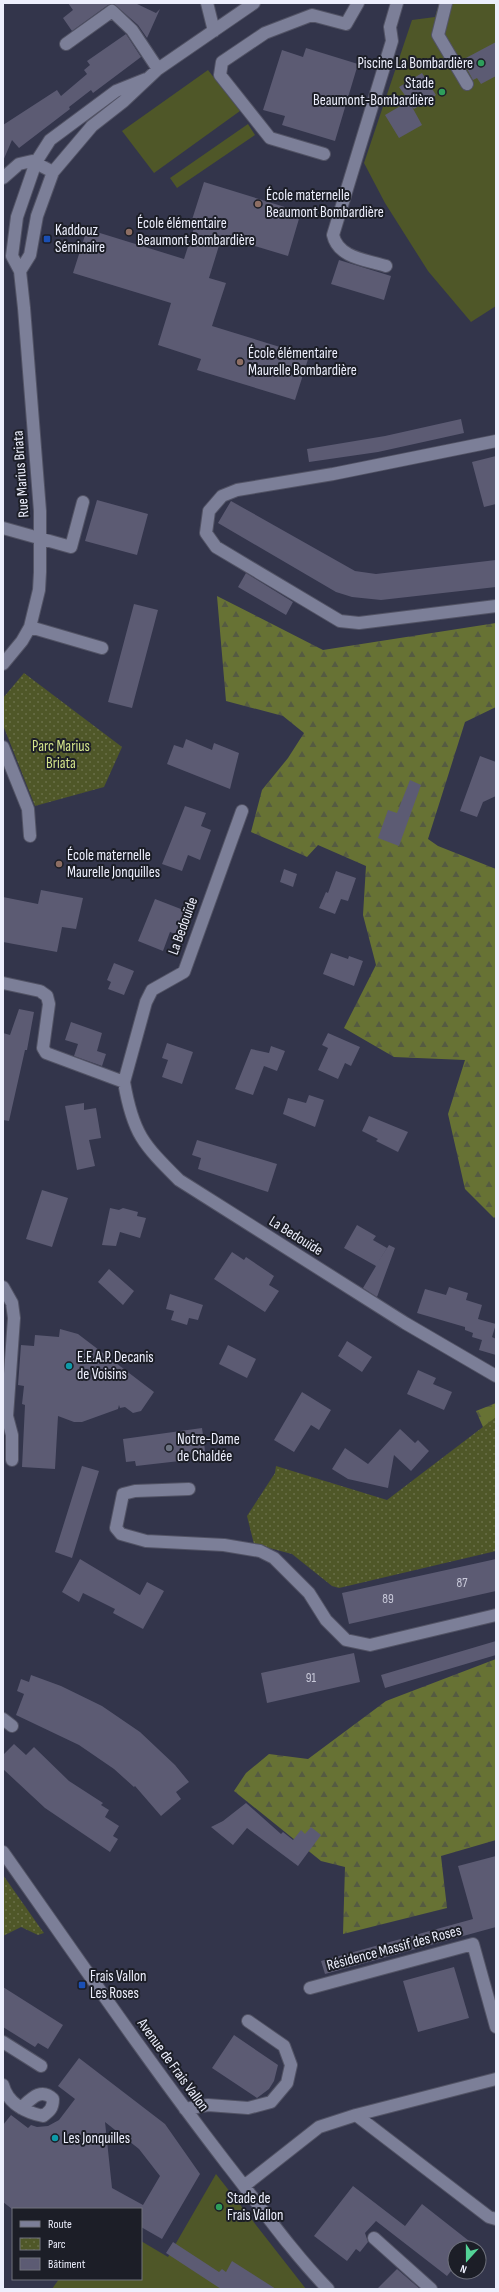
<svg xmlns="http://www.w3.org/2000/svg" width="499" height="2292" viewBox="0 0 499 2292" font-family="'Sofia Sans Condensed',sans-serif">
<defs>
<pattern id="forest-firs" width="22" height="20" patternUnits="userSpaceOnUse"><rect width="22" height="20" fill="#677234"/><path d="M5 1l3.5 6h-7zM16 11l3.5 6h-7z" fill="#555b41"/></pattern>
<pattern id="park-dots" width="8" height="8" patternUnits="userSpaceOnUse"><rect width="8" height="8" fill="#4f5728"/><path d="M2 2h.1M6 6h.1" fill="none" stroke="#696f48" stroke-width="1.8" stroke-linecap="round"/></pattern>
</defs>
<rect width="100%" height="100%" fill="#33354b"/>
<path fill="#4f5728" d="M439 3H496V306L471 322 428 271 385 203 364 163 412 20 435 17Z
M208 70 240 111 154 173 122 131Z
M248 124 255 135 177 188 170 178Z
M216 2174 306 2289H52L59 2279H141V2241L168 2257Z"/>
<path fill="url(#forest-firs)" d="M217 596 323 650 496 623V707L465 722 428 839 438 846 496 869V1216L494 1218 465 1189 448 1114 465 1060 394 1057 344 1028 376 965 363 915 366 866 318 845 307 857 251 832 262 790 288 758 304 733 283 716 226 701Z
M496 1403V1437L483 1427 476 1411Z
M496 1659V1840L441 1856 447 1908 343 1934 345 1867 321 1861 234 1791 246 1773 269 1754 308 1759 386 1701Z"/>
<path fill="url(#park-dots)" d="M24 673 122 747 104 787 35 806 3 725V698Z
M496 1417V1551L339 1588 332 1586 292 1554 254 1544 247 1516 275 1473 276 1466 387 1500Z
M3 1875 41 1929 44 1933 38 1935 21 1927 3 1936Z"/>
<path fill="#5c5b73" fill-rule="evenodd" d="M68 3H135L156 13 160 9 147 38 138 25 114 4 108 5 72 31 63 18 73 10Z
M126 34 141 57 93 93 91 90 69 107 70 109 19 148 12 140 3 161V125L57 90 61 96 87 74 84 70 90 65 87 61Z
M496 42V76L481 84 477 78 473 80 467 69 469 67 464 59Z
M306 48 358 64 335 141 282 125 285 116 263 110 282 50 303 57Z
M422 73 436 95 414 109 411 105 422 125 399 138 385 115 409 101 399 87Z
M204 182 301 212 288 256 222 236 209 278 226 283 212 326 309 356 295 400 197 370 201 359 158 345 171 303 73 273 87 229 184 259 194 228 190 226Z
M339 260 391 276 384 300 331 284Z
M461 419 464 433 378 452 309 462 307 449 385 436Z
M496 456V504L484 507 472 462Z
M97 500 148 514 137 555 85 541Z
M231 501 355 571 376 574 496 560V587L381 600 352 597 336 592 218 523Z
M246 573 293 602 286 615 238 587Z
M134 604 158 610 132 708 108 702Z
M186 739 212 750 214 743 239 753 230 789 167 764 174 745 183 748Z
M480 756 496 762V796L483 802 477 817 460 811Z
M410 780 421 785 399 846 378 838 388 810 397 813Z
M185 806 206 813 201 826 211 830 200 860 188 855 182 871 162 864Z
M284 869 297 874 293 887 280 882Z
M336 871 356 878 348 901 341 899 335 914 319 908 326 892 328 893Z
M41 890 83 898 76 929 62 927 57 952 3 942V897L38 904Z
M155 899 186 911 178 935 170 932 163 951 138 941Z
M331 953 348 959 349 956 363 961 354 986 323 974Z
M114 963 134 971 124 995 108 989 111 982 107 980Z
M19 1009 34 1012 27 1050H25L9 1121 3 1120V1033L10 1035Z
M71 1022 102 1033 97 1051 106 1054 102 1066 74 1056 78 1044 65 1040Z
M328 1033 360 1047 351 1066 345 1063 338 1079 318 1070 328 1048 322 1045Z
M167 1043 193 1052 182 1084 162 1077 168 1060 162 1058Z
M271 1046 285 1051 277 1071 264 1066 253 1095 235 1089 251 1049 269 1053Z
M309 1095 324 1100 315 1127 283 1114 288 1098 306 1103Z
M84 1103V1110L96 1108 101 1138 89 1140 95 1166 77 1170 65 1106Z
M369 1116 408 1132 398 1152 376 1141 378 1139 362 1131Z
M197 1140 277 1164 268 1192 198 1169 201 1158 192 1155Z
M42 1190 68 1198 52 1247 26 1239Z
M110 1208 119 1210 123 1208 138 1212 137 1216 146 1218 140 1238 120 1232 116 1246 102 1245Z
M357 1225 376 1236 373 1240 387 1248 377 1264 389 1245 395 1248 377 1297 363 1288 376 1266 344 1248Z
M232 1252 244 1260 246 1257 274 1276 269 1285 279 1291 265 1312 214 1279Z
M109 1269 134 1291 123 1305 98 1282Z
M449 1287 468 1293 466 1300 482 1305 478 1319 496 1324 492 1337 496 1339V1355L479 1350 482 1340 472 1337 473 1333 465 1330V1327L417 1313 425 1289 446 1295Z
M170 1294 203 1305 198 1320 189 1318 187 1325 171 1320 174 1311 166 1309Z
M60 1329 78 1334 154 1392 141 1411 133 1413 125 1407 120 1408 119 1405 118 1409 82 1422H74L58 1416 55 1469 22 1467 25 1405 22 1404 24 1386 18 1385 21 1345 34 1346 35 1335 59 1337Z
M347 1341 372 1357 362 1372 338 1356Z
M228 1345 256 1359 247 1378 219 1364Z
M418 1370 436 1378 433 1384 452 1392 444 1410 407 1394Z
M302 1392 331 1410 319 1430 311 1425 294 1452 274 1440Z
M202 1428 206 1458 136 1466 135 1461 126 1462 123 1439Z
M400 1429 415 1443 418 1440 429 1451 411 1471 394 1455 388 1488 348 1479 332 1469 345 1448 368 1464Z
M82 1466 99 1471 72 1558 55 1552Z
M80 1559 140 1595 147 1582 164 1591 143 1629 113 1613 115 1609 83 1593 79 1602 62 1592Z
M496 1559V1591L349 1624 342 1593Z
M496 1641V1655L385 1688 381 1675Z
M354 1653 360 1682 267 1703 261 1673Z
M31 1675 61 1686 102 1706 140 1732 175 1765 189 1782 176 1792 181 1799 161 1816 135 1786 134 1787 114 1769 79 1745 16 1715 24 1694 17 1691 21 1679 29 1682Z
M14 1744 26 1755 34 1747 69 1781 103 1803 101 1805 109 1810 105 1817 119 1826 113 1836 118 1839 110 1852 45 1808 3 1769V1755Z
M246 1803 281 1834 283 1832 293 1840 301 1830 305 1834 311 1827 321 1835 298 1866 247 1828 233 1845 211 1827 223 1821Z
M496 1856V1927L325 1974 321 1961 473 1919 458 1866Z
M454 1967 469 2018 418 2032 403 1981Z
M3 1987 63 2025 48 2049 38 2043 35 2047 3 2027Z
M234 2035 278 2065 274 2081 269 2089 257 2098 212 2068Z
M79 2058 165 2124 200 2174 162 2239 141 2227V2209H12L3 2202V2125L11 2115 28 2128 31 2125 37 2127 48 2126 59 2120 75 2099 58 2086ZM105 2122 139 2149 160 2176 143 2205 112 2188Z
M353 2186 405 2226 422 2204 478 2248H455V2266L447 2276 376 2221 365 2233 368 2242 360 2252 356 2249 347 2261 314 2236Z
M173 2242 219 2272 222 2269 226 2272 232 2261 276 2289H221L166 2253Z
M397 2269 420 2289H377Z"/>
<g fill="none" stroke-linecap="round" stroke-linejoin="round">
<g stroke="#525365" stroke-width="14">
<path id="minor" d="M207 3 214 31
M446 3 438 35 467 84
M66 44 112 11 132 30 158 69
M324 154 270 138 220 75 222 62 265 33 312 15 346 24 358 3
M3 178 19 164 32 161 53 172
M386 266C367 260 338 258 333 235L392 41 390 27 397 3
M20 271 30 255 37 216 53 172 92 126 124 101 158 69 254 3
M496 441 333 474 237 490 222 496 209 511 206 533 216 547 340 621 359 623 496 606
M3 528 71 547 83 502
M30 627 102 648
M3 664 22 641 30 627 39 590 40 572V511L24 308 20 271 12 256 17 217 36 162 50 140 116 91 146 79
M3 747 28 809 30 836
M3 983 40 991 47 996 49 1004 43 1048 46 1053 124 1082 146 1002 152 990 184 972 242 811
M124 1082C133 1134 143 1144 179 1180L405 1323 496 1376
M3 1287 12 1303 14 1318 7 1416 12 1435V1460
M189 1489 135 1491 123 1494 116 1528 121 1534 146 1541 224 1545 260 1551 274 1558 309 1593 326 1620 346 1640 370 1645 496 1615
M3 1719 12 1726
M3 1852C77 1957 149 2063 227 2164 260 2206 291 2251 328 2289
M310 1988 473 1944 496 2027
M3 2042 41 2066
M3 2085C8 2104 25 2112 43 2116 50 2111 53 2108 53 2099 41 2087 31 2099 21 2108
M185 2109 208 2105 248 2108 271 2102 287 2083 291 2065 284 2046 248 2021
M356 2115 489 2217 496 2219
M244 2186 319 2127 356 2115 496 2079
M374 2238 431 2289"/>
</g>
<use href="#minor" stroke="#7c7f98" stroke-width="12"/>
</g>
<g fill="#2e9e5b" stroke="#1c1e27" stroke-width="1.5">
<circle cx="481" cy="63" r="4"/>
<circle cx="442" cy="92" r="4"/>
<circle cx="219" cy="2207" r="4"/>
</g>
<g fill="#8d6e63" stroke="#1c1e27" stroke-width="1.5">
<circle cx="258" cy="204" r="4"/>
<circle cx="129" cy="232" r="4"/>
<circle cx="240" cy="362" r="4"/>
<circle cx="59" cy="864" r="4"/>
</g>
<g fill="#1a4fb4" stroke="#1c1e27" stroke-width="1.5">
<rect x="43" y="235" width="8" height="8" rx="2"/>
<rect x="78" y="1981" width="8" height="8" rx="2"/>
</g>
<g fill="#0f9aa8" stroke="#1c1e27" stroke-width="1.5">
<circle cx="69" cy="1366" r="4"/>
<circle cx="55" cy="2138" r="4"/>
</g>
<circle fill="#6b7280" stroke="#1c1e27" stroke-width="1.5" cx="169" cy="1448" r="4"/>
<g text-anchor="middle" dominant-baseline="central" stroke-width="4" stroke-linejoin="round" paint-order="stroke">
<g font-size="13" fill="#c9cada">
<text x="462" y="1583">87</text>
<text x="388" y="1599">89</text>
<text x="311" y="1678">91</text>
</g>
<g font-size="15" fill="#edeffd" stroke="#1c1e27" text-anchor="start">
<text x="473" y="63" text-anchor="end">Piscine La Bombardière</text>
<text x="434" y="83" text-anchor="end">Stade<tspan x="434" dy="17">Beaumont-Bombardière</tspan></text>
<text x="266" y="195">École maternelle<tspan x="266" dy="17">Beaumont Bombardière</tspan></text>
<text x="137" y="223">École élémentaire<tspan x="137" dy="17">Beaumont Bombardière</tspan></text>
<text x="55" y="230">Kaddouz<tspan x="55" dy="17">Séminaire</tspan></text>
<text x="248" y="353">École élémentaire<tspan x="248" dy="17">Maurelle Bombardière</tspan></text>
<text x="67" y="855">École maternelle<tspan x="67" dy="17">Maurelle Jonquilles</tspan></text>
<text x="77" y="1357">E.E.A.P. Decanis<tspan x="77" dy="17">de Voisins</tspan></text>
<text x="177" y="1439">Notre-Dame<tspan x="177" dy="17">de Chaldée</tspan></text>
<text x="90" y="1976">Frais Vallon<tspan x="90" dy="17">Les Roses</tspan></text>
<text x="63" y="2138">Les Jonquilles</text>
<text x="227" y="2198">Stade de<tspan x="227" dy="17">Frais Vallon</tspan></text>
</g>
<g font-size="15" fill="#edeffd" stroke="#1c1e27">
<text transform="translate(21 474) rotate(-94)">Rue Marius Briata</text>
<text transform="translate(183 926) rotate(-70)">La Bedouïde</text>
<text transform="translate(296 1236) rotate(32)">La Bedouïde</text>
<text transform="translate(394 1948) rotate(-15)">Résidence Massif des Roses</text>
<text transform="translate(173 2065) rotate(54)">Avenue de Frais Vallon</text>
</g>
<g font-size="15" fill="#d4e58b" stroke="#1c1e27">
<text x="61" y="746">Parc Marius<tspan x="61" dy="17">Briata</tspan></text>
</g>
</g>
<rect width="499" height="2292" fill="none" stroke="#edeffd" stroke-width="8"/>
<rect x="12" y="2208" width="130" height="72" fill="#1c1e27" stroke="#70727d"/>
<rect x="20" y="2221" width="20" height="6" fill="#7c7f98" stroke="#70727d"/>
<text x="48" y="2228" font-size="12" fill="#edeffd">Route</text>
<rect x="20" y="2238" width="20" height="12" fill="url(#park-dots)" stroke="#70727d"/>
<text x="48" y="2248" font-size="12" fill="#edeffd">Parc</text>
<rect x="20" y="2258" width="20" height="12" fill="#5c5b73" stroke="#70727d"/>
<text x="48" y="2268" font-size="12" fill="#edeffd">Bâtiment</text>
<g transform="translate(467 2260) rotate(201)"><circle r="19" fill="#1c1e27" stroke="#70727d"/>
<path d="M0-3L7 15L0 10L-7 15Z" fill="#53d396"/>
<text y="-6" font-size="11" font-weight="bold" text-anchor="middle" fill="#edeffd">N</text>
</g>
</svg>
